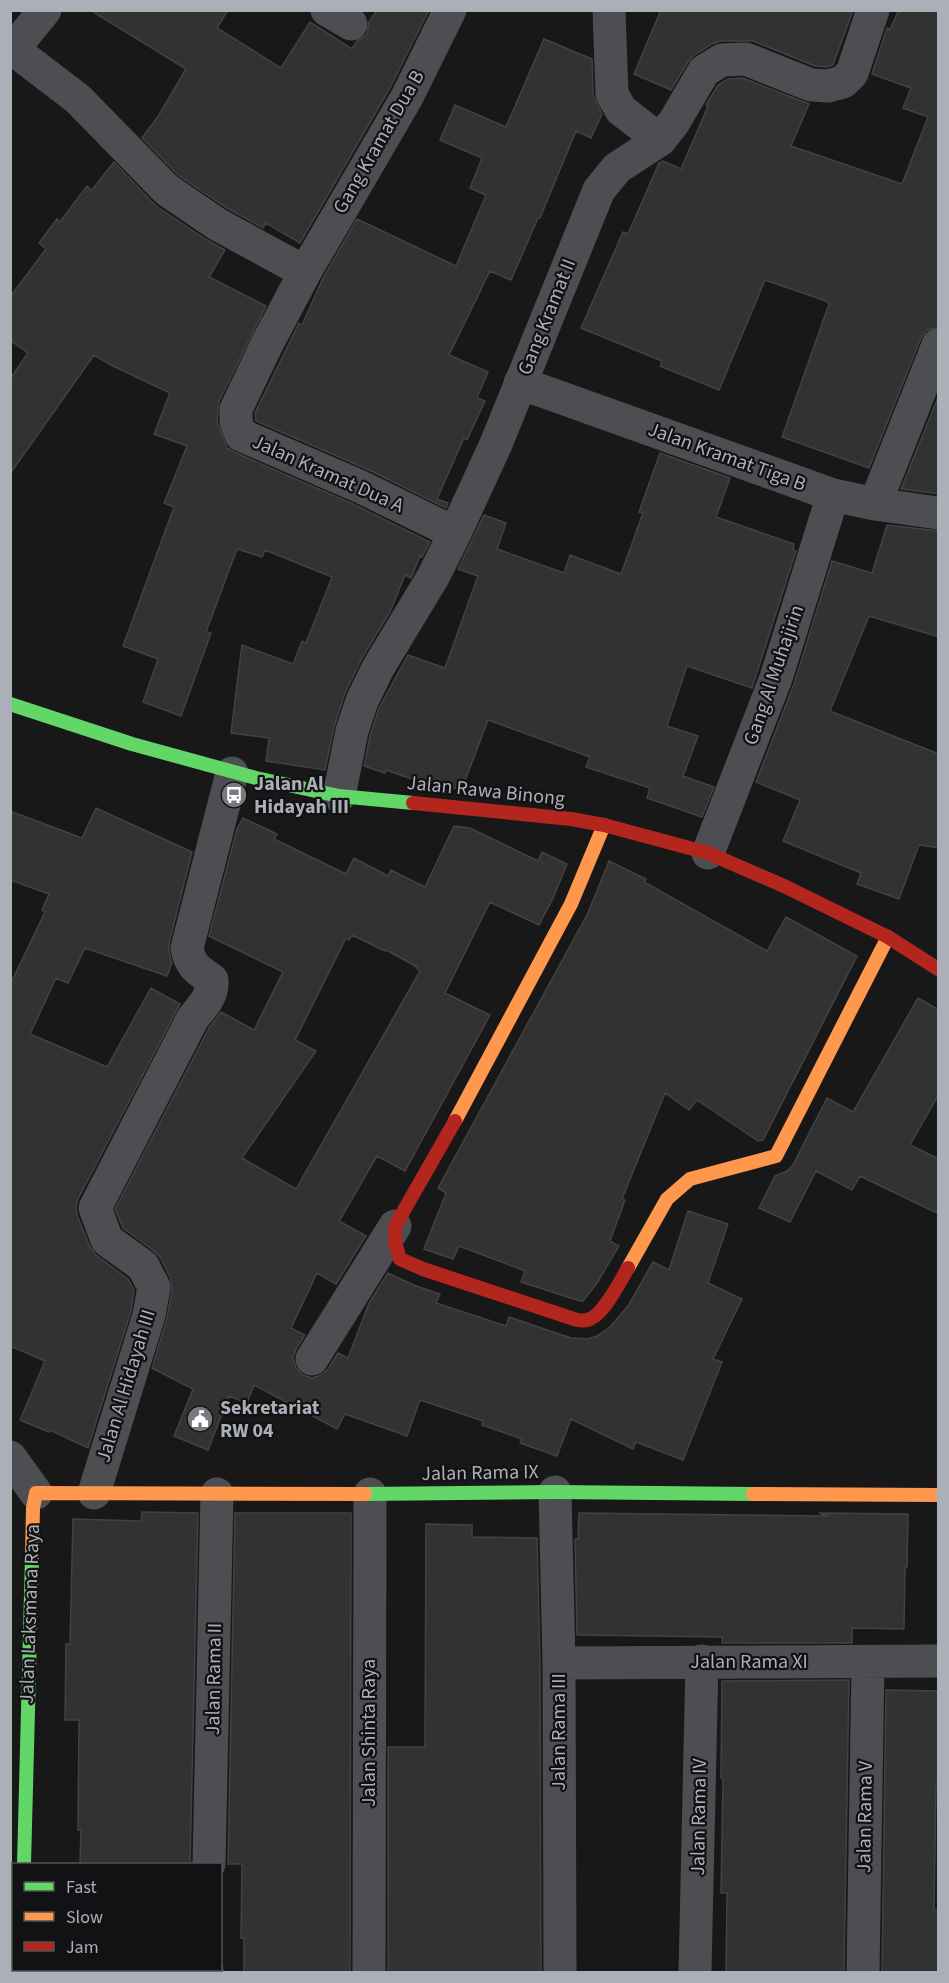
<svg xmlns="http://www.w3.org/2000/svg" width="949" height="1983" viewBox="0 0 949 1983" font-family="'Source Sans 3',sans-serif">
<rect width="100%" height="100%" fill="#181818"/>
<path fill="#323233" stroke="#414244" stroke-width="1.5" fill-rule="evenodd" d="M90 10H228L217 28 281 68 310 22 352 49 357 41 367 34 369 22 377 10H429L390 88 300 243 266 223 263 228 227 208 179 176 142 138 159 115 186 69Z
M661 10H846L852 13 833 65 826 67 815 66 753 41H721L712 44 694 55 688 62 671 90 634 74Z
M899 10H939V327L927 330 921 338 869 468 782 437 829 304 826 301 765 280 719 390 660 366 662 361 581 328 623 232 628 234 659 163 663 161 681 169 708 106 706 105 718 85 728 79 743 78 809 104 791 146 902 184 928 117 903 108 911 88 872 74 887 28 890 29Z
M544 39 592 59 593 95 602 114 591 138 576 131 540 218H538L511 280 490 271 449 355 488 372 477 398 485 401 467 440 464 438 437 499 448 503 446 508 369 470 256 421 255 413 299 323 302 325 323 278 357 219 456 266 486 195 470 188 482 158 440 140 455 105 506 127Z
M114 162 156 206 207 240 225 250 209 277 266 306 219 401 217 422 227 448 234 452 353 504 430 542 422 557 420 556 411 578 405 575 390 612 362 658 345 693 334 727 325 770 266 761 269 738 231 733 242 645 293 664 302 641 306 643 332 577 265 550 262 557 237 549 206 632 211 633 181 716 143 702 158 659 123 646 174 507 164 503 187 446 154 434 170 393 113 366 94 355 10 474V379L28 353 10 340V297L46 249 39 243 57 219 60 222 87 186 92 190Z
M939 395V494L901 489Z
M660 453 730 478 716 517 794 544 793 550 796 551 752 688 687 666 667 726 698 736 683 776 714 787 702 817 647 798 650 788 586 767 590 757 488 720 462 789 432 786 386 770 385 773 364 766 370 736 379 708 408 655 445 668 478 576 458 569 484 515 506 523 497 549 564 573 570 555 621 574 643 513 639 512Z
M887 525 939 531V637L869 616 830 711 939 754V848L919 845 899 899 857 884 861 873 783 841 800 800 756 782 794 684 832 561 872 573Z
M96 808 192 852 169 943V952L172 963 167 976 85 948 68 983 56 978 30 1034 107 1067 151 988 180 1004 78 1199 76 1206 77 1215 90 1247 96 1255 128 1279 134 1290 131 1311 88 1448 50 1430 49 1432 20 1420 45 1361 10 1346V985L45 912 42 910 49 894 10 880V811L82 838Z
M243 818 277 834 274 839 346 874 354 858 388 876 391 870 425 887 454 826 470 828 538 861 542 852 567 864 554 896 539 925 490 902 445 993 490 1015 405 1171 377 1156 339 1221 366 1236 336 1284 317 1273 291 1328 305 1335 296 1349 293 1358 296 1368 303 1375 312 1378 321 1375 328 1369 338 1353 348 1358 369 1303 388 1273 416 1286 440 1294 436 1303 506 1326 509 1317 571 1338 588 1339 597 1336 610 1327 628 1306 653 1262 669 1270 688 1211 728 1224 708 1283 742 1299 713 1359 722 1362 683 1460 636 1442 633 1449 571 1419 557 1456 520 1443 522 1439 482 1425 483 1421 420 1400 407 1436 345 1414 337 1429 254 1385 247 1403 229 1396 208 1450 174 1436 193 1389 152 1368 167 1318 172 1290 171 1279 160 1257 154 1251 123 1228 115 1209 209 1028 221 1012 254 1030 283 972 209 936 237 829ZM352 935 385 951 386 950 417 967 416 968 420 971 296 1189 242 1158 316 1051 295 1040 346 938 349 940Z
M609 861 646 879 644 882 767 951 786 917 857 956 763 1140 758 1141 697 1100 689 1110 665 1093 622 1199 625 1200 610 1241 619 1246 597 1283 583 1301H580L521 1282 525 1271 459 1246 453 1259 424 1249 446 1193 438 1188 588 913Z
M918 998 939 1010V1094L910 1145 939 1159V1214L860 1176 852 1190 816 1171 790 1222 759 1208 775 1176 787 1171 793 1165 827 1098 853 1112Z
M142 1512 198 1513 190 1864H80L81 1830H78L79 1720H65L66 1644H70L73 1519 141 1521Z
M235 1513H351L350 1972H244V1938H241L242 1864H228Z
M579 1513 828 1516 819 1513 908 1514 907 1567H905L904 1629 852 1628V1643H722V1637L577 1635 575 1539H578Z
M426 1524 472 1525V1537L537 1538 540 1663 541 1972H388V1747H425Z
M849 1680 844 1972H726L727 1893H721L723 1779 721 1778 722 1681Z
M886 1690 939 1691V1784H936L934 1910H939V1972H882Z"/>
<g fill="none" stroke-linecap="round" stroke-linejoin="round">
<path stroke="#4d4e51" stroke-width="33" d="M327 10 351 24
M450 10 407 97 305 272 267 344 236 409V422L241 435 361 487 455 533
M609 10 612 94 621 110 660 140
M14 50 78 99 167 190 217 224 305 272
M10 53 45 10
M520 383 833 495 875 504 938 513
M875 504 938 345
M339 796 352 731 362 701 378 668 433 577 455 533 496 444 599 190 617 168 660 140 674 122 704 71 722 60 746 59 811 85 828 86 843 82 852 73 873 10
M708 853 776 678 833 495
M312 1359 395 1226
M10 1457 36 1493
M555 1492 559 1663 560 1972
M94 1493 149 1315 154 1287 143 1266 107 1240 95 1208 193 1018C203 1006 213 996 212 980 198 970 190 966 187 948L232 773
M559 1663 938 1661
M209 1864 217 1494
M22 1972V1970
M207 1972V1970
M369 1972 370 1494
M695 1972 702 1661
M863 1972 868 1662"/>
<path stroke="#63d668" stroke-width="14" d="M10 704 132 744 256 778 339 796 413 803
M365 1494 555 1492 753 1494
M24 1864 32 1557"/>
<path stroke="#ff974d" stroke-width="14" d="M455 1121 571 904 604 825
M628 1268 667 1199 690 1179 776 1156 888 937
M753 1494 938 1495
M32 1557 33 1508 36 1493 365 1494"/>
<path stroke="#b3261e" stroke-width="14" d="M413 803 571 819 604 825 708 853 784 886 888 937 938 969
M455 1121 395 1226V1242L400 1259 423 1269 577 1320C580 1320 584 1321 587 1320 603 1317 620 1281 628 1268"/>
</g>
<defs>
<g id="bus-disc" transform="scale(1.35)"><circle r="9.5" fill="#787a7f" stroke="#121214"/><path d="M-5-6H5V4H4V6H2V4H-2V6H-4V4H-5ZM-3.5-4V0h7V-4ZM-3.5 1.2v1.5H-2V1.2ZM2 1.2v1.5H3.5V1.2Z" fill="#fff"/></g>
<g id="civic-disc" transform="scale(1.35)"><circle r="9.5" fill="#787a7f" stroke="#121214"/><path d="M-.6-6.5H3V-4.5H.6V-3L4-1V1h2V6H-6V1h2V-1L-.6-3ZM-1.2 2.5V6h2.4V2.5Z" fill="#fff"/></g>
</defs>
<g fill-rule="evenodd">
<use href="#bus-disc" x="234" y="795"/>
<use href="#civic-disc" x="200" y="1419"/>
</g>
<g text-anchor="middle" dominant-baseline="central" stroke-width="4.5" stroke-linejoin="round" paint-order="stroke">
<g font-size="20" fill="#abafb7" stroke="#121214">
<text transform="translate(379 142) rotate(-60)">Gang Kramat Dua B</text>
<text transform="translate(547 317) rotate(-68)">Gang Kramat II</text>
<text transform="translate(727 457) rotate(20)">Jalan Kramat Tiga B</text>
<text transform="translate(328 474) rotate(24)">Jalan Kramat Dua A</text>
<text transform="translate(774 675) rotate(-71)">Gang Al Muhajirin</text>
<text transform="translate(486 791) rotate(6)">Jalan Rawa Binong</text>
<text transform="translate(126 1386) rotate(-73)">Jalan Al Hidayah III</text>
<text transform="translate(480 1473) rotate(-1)">Jalan Rama IX</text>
<text transform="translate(30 1614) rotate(-88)">Jalan Laksmana Raya</text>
<text x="749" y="1662">Jalan Rama XI</text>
<text transform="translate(214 1679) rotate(-89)">Jalan Rama II</text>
<text transform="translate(559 1732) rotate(-90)">Jalan Rama III</text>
<text transform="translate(369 1733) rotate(-90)">Jalan Shinta Raya</text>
<text transform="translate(699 1817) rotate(-89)">Jalan Rama IV</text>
<text transform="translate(865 1817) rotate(-89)">Jalan Rama V</text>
</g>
<g font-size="20" font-weight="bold" fill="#abafb7" stroke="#121214" text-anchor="start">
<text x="254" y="784">Jalan Al<tspan x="254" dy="23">Hidayah III</tspan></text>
<text x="220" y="1408">Sekretariat<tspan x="220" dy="23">RW 04</tspan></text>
</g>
</g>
<rect width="949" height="1983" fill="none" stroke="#abafb7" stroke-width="24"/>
<rect x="12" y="1863" width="210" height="108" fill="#121214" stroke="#4f5155" stroke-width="1.5"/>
<rect x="24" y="1882" width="30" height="9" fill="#63d668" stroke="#4f5155" stroke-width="1.5"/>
<text x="66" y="1893" font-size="18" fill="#abafb7">Fast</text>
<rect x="24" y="1912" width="30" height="9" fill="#ff974d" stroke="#4f5155" stroke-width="1.5"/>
<text x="66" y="1923" font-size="18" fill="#abafb7">Slow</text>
<rect x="24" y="1942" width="30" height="9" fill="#b3261e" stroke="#4f5155" stroke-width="1.5"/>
<text x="66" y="1953" font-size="18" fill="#abafb7">Jam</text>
</svg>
